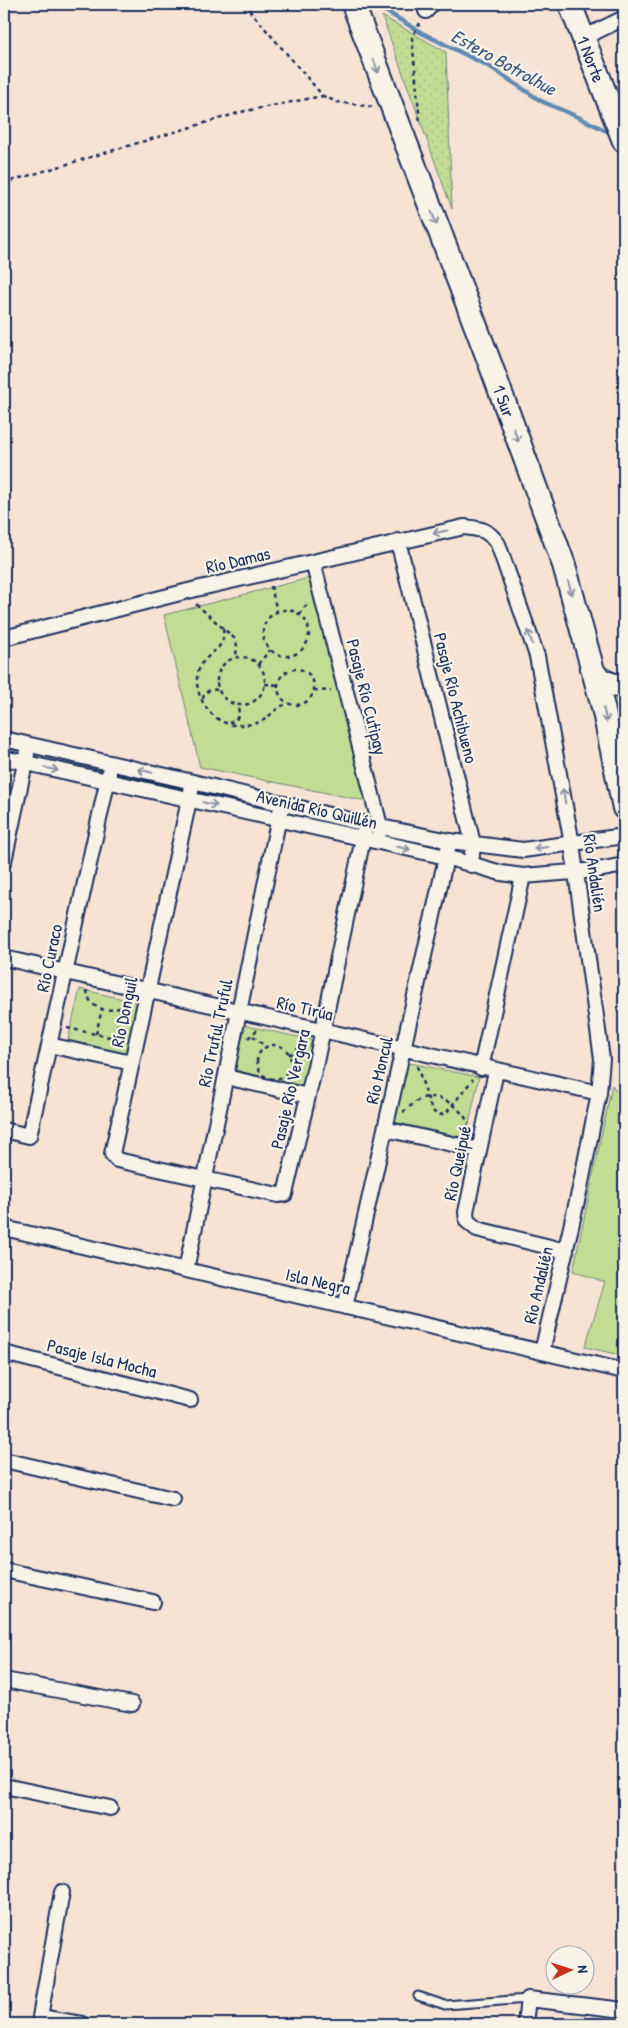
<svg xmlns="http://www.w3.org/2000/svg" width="628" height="2028" viewBox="0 0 628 2028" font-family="'Patrick Hand',sans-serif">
<defs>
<pattern id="grass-dots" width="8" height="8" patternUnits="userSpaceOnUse" patternTransform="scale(1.25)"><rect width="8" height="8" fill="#c3dc93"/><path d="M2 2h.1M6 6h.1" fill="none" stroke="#a7bd81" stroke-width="1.8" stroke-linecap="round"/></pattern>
</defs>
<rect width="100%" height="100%" fill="#f6e3d4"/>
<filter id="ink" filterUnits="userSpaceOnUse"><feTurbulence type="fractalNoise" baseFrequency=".02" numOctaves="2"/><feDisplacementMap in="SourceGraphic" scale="10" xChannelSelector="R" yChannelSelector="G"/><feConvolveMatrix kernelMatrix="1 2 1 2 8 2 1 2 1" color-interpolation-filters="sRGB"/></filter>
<g filter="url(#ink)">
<path fill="url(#grass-dots)" stroke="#6f8678" d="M382 16 446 52 452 209Z
M606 694 624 696V780Z"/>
<path fill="#c3dc93" stroke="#6f8678" d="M309 578 366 801 200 767 164 615Z
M80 989 144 1004 132 1055 68 1040Z
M243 1025 316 1041 305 1089 235 1070Z
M405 1062 479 1077 466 1138 393 1122Z
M612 1085 619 1095 624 1147V1356L585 1347 605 1282 573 1271Z"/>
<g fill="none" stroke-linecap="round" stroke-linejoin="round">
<path stroke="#608bb4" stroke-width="4.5" d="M374 4 422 33 492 68 541 101 578 117 613 134"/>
<g stroke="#1b2f5e" stroke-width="11">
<path id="lane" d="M418 1996 445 2005 528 1999"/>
</g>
<g stroke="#1b2f5e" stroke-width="18">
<path id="street" d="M426 11 432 4
M583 38 624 18
M398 541 470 831 473 844 471 865
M313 562 380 826 379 833
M4 638 196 589 464 527C481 529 487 529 498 544L537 656 545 698 572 844 602 1059 599 1093 580 1188 542 1352
M4 739 193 782 366 824 450 841 523 850 624 836
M4 758 446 857 501 873 523 876 598 870 624 865
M193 782 112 1154 117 1160 278 1195 285 1194 316 1062 366 824
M4 861 27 754
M4 958 599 1093
M49 1045 132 1063
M481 1068 523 876
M496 1071 466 1212 467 1221 477 1229 566 1251
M226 1077 308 1096
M385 1129 479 1150
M4 1130 29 1136 109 774
M4 1228 624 1371
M186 1270 280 812
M345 1307 448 849
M4 1353 190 1400
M4 1460 173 1499
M4 1570 153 1602
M4 1680 132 1704
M4 1786 110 1808
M62 1892 40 2017 82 2024
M525 2024 528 1999 624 2010"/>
</g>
<g stroke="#1b2f5e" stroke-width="26">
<path id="primary" d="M353 4 491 366 564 565 603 707 624 808
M570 4 624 141
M592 668C596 680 612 685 624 687"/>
</g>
<path stroke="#1b2f5e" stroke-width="2.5" stroke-dasharray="4 4" stroke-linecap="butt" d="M244 4 323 96 337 102 374 107
M420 23 412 37 420 123
M4 183 245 111 323 96
M271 586 277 612
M196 604 234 638 237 645 236 657
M263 633a23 23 0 1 1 46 0a23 23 0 1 1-46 0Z
M299 614 309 602
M223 629C227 652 204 651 198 672 192 695 212 724 235 725 243 725 255 725 262 721 273 715 276 705 290 704
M217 681a24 24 0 1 1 48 0a24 24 0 1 1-48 0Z
M258 664 270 650
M278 687a18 18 0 1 1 36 0a18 18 0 1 1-36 0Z
M265 684 278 685
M314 690 331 691
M203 699 204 694 211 689 218 690
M229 723 236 720 239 714 238 706
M87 990C89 1014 115 1013 130 1003
M67 1028 115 1038
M96 1034 102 1009
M253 1036 266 1047
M248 1038 257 1030
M114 1044 121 1008
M257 1062a17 17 0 1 1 34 0a17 17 0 1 1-34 0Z
M289 1055 306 1042
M417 1066 432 1111 440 1115 447 1112 473 1079
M403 1112C410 1108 414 1101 423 1098 442 1093 461 1108 469 1124"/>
<use href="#lane" stroke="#f7f3e8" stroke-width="7"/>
<use href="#street" stroke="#f7f3e8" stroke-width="14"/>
<use href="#primary" stroke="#f7f3e8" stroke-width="22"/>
</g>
<defs><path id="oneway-shaft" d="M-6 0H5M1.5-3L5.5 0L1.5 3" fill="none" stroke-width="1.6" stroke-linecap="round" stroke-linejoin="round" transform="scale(1.25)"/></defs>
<g stroke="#8991a3">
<use href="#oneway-shaft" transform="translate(376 66) rotate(69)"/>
<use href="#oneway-shaft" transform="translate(434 218) rotate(69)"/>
<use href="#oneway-shaft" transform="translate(516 435) rotate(70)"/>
<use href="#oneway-shaft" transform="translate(440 532) rotate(168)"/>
<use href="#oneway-shaft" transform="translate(570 588) rotate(74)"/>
<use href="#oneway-shaft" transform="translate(530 637) rotate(-108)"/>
<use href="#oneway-shaft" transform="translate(605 715) rotate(76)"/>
<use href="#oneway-shaft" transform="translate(51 769) rotate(13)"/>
<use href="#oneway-shaft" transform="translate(145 771) rotate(-167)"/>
<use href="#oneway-shaft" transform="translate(564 796) rotate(-100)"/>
<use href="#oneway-shaft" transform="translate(210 804) rotate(13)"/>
<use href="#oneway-shaft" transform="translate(403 848) rotate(13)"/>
<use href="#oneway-shaft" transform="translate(541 848) rotate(173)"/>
</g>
</g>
<g text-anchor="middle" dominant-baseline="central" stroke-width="4.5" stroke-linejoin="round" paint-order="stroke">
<g font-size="18" fill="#1b2f5e" stroke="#f7f3e8">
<text transform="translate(591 59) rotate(69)">1 Norte</text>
<text transform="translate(504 401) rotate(70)">1 Sur</text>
<text transform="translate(238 560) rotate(-13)">Río Damas</text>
<text transform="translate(367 697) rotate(76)">Pasaje Río Cutipay</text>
<text transform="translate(456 698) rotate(76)">Pasaje Río Achibueno</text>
<text transform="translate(317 809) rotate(13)">Avenida Río Quillén</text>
<text transform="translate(595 873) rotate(82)">Río Andalién</text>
<text transform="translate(49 958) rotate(-78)">Río Curaco</text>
<text transform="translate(305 1008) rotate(13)">Río Tirúa</text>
<text transform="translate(124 1012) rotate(-78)">Río Donguil</text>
<text transform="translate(215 1033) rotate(-78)">Río Truful Truful</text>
<text transform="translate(379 1070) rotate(-77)">Río Moncul</text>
<text transform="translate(290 1089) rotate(-77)">Pasaje Río Vergara</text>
<text transform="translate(457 1163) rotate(-78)">Río Queipué</text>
<text transform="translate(318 1281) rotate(13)">Isla Negra</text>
<text transform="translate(538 1285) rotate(-77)">Río Andalién</text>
<text transform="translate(102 1358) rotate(14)">Pasaje Isla Mocha</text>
</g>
<g font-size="19" font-style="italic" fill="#385682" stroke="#f7f3e8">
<text transform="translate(504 62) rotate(29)">Estero Botrolhue</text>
</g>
</g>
<rect width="628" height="2028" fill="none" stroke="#f7f3e8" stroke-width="20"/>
<rect x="10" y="10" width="608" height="2008" fill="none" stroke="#1b2f5e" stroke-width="2" filter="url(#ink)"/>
<g transform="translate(570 1970) rotate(86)"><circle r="24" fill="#f7f3e8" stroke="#9fa5b1"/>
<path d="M0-4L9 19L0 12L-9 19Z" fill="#c8321e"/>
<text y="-8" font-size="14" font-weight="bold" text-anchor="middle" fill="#1b2f5e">N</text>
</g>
</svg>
